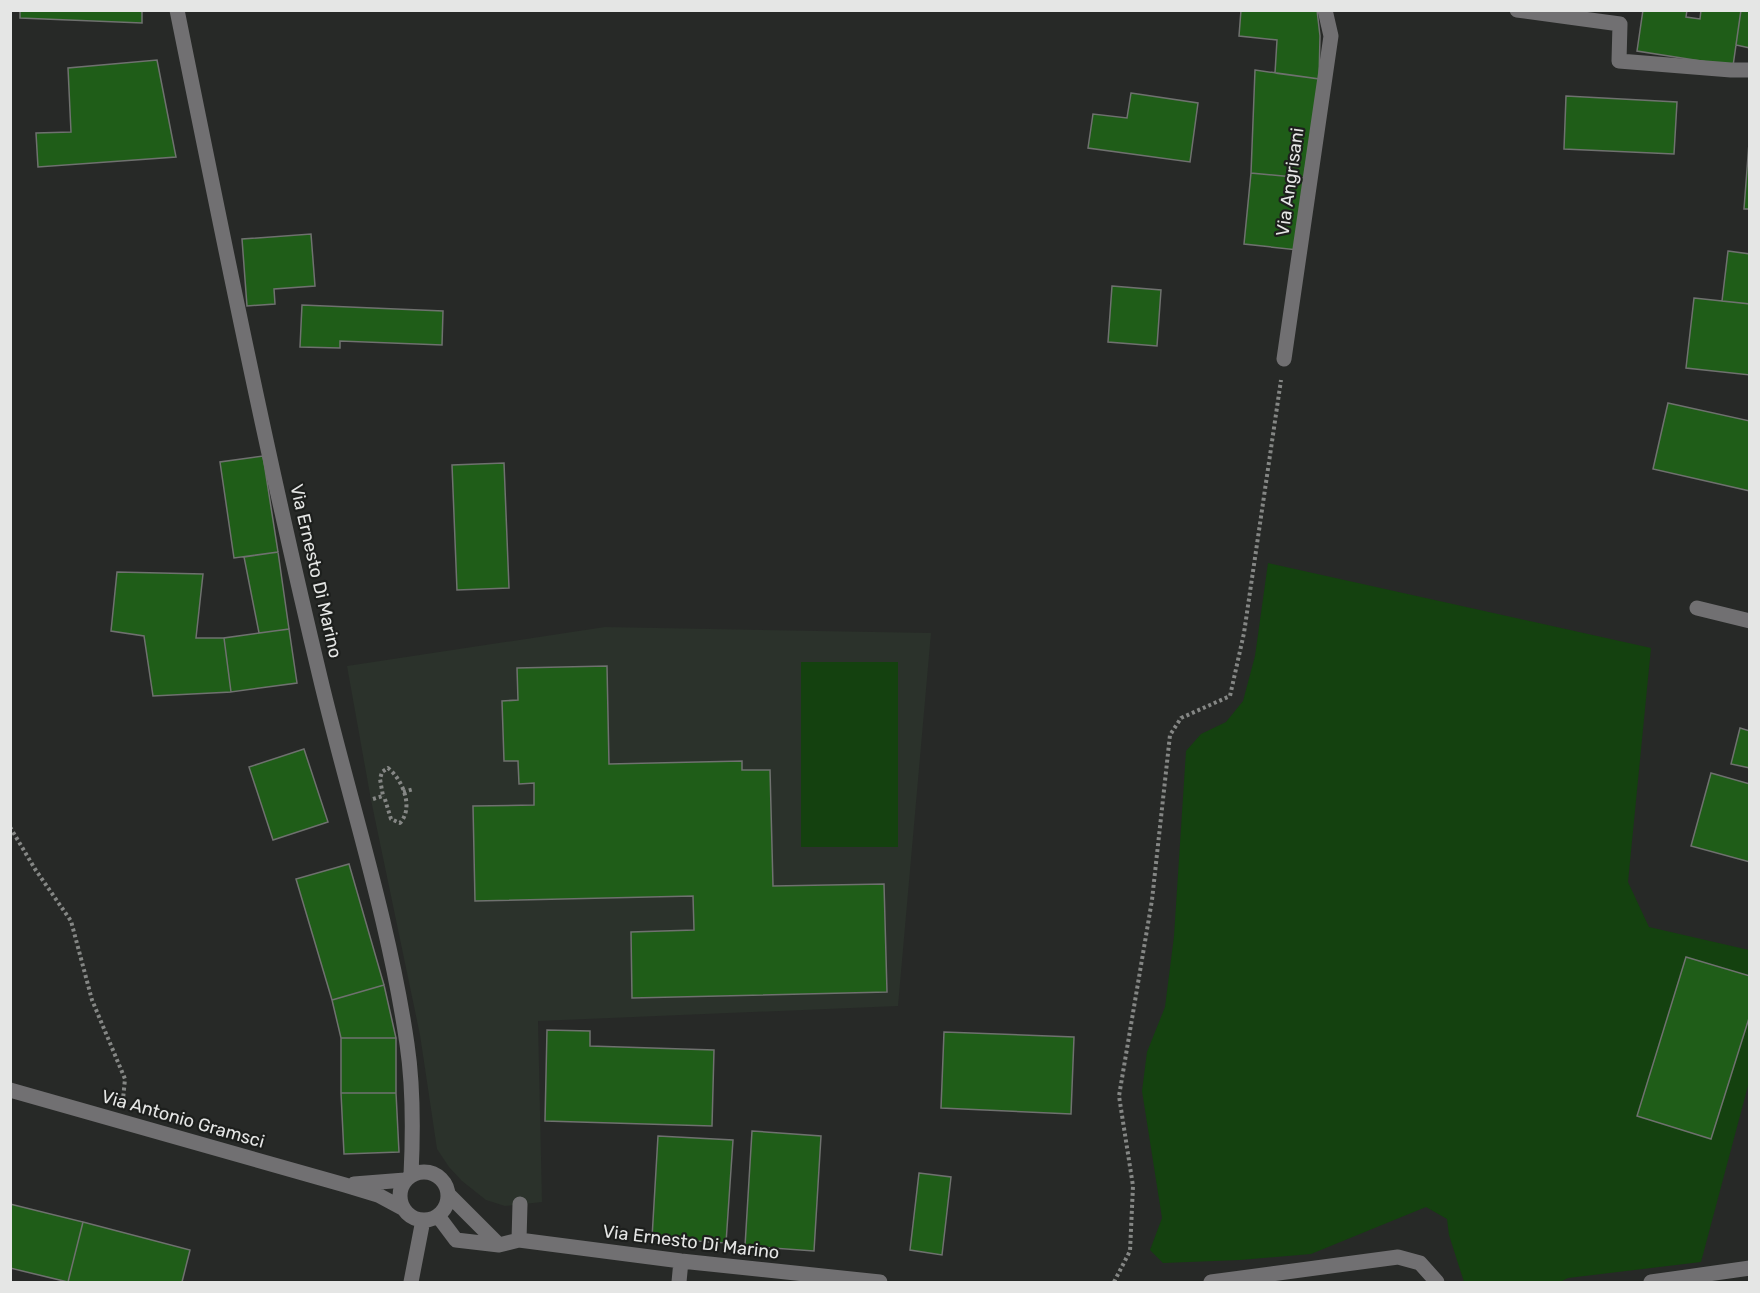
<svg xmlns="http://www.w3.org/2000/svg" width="1760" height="1293" viewBox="0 0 1760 1293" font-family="Rubik,sans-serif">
<rect width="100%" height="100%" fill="#272927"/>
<path fill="#2b322b" d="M605 627 931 633 898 1006 538 1021 542 1202 505 1206 486 1200 462 1181 449 1167 437 1149 420 1035 371 800 347 666Z"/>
<path fill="#14410f" d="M1268 563 1651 648 1628 882 1649 927 1749 950V1082L1701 1262 1568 1278 1560 1282H1464L1449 1235 1447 1219 1426 1207 1311 1254 1240 1260 1163 1263 1150 1250 1162 1218 1142 1091 1147 1052 1165 1007 1174 936 1186 751 1201 734 1226 722 1243 701 1255 656Z
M801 662H898V847H801Z"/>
<path fill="#1f5d18" stroke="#6f716f" stroke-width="1.5" d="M20 10H142V23L20 18Z
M1241 10H1317L1320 36 1319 79 1275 73 1277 40 1239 36Z
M1643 10H1687L1686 17 1700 19 1701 10H1741L1733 66 1637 51Z
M1741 10H1750V48L1736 45Z
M157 60 176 157 38 167 36 133 71 132 68 68Z
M1255 70 1319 79 1304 178 1251 173Z
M1131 93 1198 103 1190 162 1088 148 1093 114 1127 118Z
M1566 96 1677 102 1674 154 1564 149Z
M1749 143H1750V209H1744Z
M1251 173 1304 178 1298 250 1244 244Z
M311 234 315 286 274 289 275 304 247 306 242 239Z
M1728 251 1750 254V304L1722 301Z
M1112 286 1161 290 1157 346 1108 342Z
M1694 298 1750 304V375L1686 368Z
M302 305 443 311 442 345 340 341V348L300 347Z
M1668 403 1750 421V491L1653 469Z
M263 456 278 552 234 558 220 462Z
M504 463 509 588 457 590 452 465Z
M278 552 289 629 259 633 244 557Z
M117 572 203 574 196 638H224L231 692 153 696 144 636 111 631Z
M289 629 297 683 231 692 224 638Z
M607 666 609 764 742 761V770H770L773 886 884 884 887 992 632 998 631 932 694 930 693 896 475 901 473 806 534 805V783L519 784 518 761H504L502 701 518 700 517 668Z
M1740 728 1750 731V768L1731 764Z
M304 749 328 822 273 840 249 767Z
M1711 773 1750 784V862L1691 846Z
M349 864 384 985 332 1000 296 879Z
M1686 957 1750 976V1015L1711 1139 1637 1116Z
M384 985 396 1038H341L332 1000Z
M547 1030 590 1031V1046L714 1050 712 1126 545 1121Z
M944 1032 1074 1037 1071 1114 941 1108Z
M341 1038H396V1093H341Z
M341 1093H396L399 1152 344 1154Z
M752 1131 821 1136 814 1251 745 1246Z
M658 1136 733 1140 726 1243 652 1238Z
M919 1173 951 1177 942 1255 910 1250Z
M10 1204 83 1222 68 1282 10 1268Z
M83 1222 190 1250 182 1282H68Z"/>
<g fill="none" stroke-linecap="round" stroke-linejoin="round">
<path stroke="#858785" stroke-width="4" stroke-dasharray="3 3" stroke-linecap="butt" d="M403 792 414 789
M373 799 383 796 380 779 382 772 388 768C403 780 414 808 400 823L391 819 384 796
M10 827 35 869 71 921 92 1000 125 1079 123 1099
M1114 1282 1130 1251 1133 1186 1119 1096 1152 900 1170 735 1181 718 1230 696 1244 633 1281 380"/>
<path stroke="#717072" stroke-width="15" d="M177 10C222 233 267 456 320 677 349 799 389 920 407 1044 413 1084 413 1135 411 1175
M1517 10 1620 24 1619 61 1731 70H1750
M1284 359 1331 36 1325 10
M1697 608 1750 621
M10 1090 345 1185 378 1195 404 1209
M400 1196a24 24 0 1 1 48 0a24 24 0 1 1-48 0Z
M354 1184 405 1180
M449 1195 499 1245
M438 1216 456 1240 499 1245 519 1240 681 1261 880 1282
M519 1240 520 1204
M411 1282 423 1220
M679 1282 681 1261
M1211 1282 1398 1257 1420 1263 1437 1282
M1651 1282 1750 1268"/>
</g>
<g text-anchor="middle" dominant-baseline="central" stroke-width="4.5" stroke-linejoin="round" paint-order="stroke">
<g font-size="18" fill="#e5e6e5" stroke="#1d1f1d">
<text transform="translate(1290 182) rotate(-82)">Via Angrisani</text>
<text transform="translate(316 571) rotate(77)">Via Ernesto Di Marino</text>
<text transform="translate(183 1119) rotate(16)">Via Antonio Gramsci</text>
<text transform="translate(691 1242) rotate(7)">Via Ernesto Di Marino</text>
</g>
</g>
<rect width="1760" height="1293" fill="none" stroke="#e5e6e5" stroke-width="24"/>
</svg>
